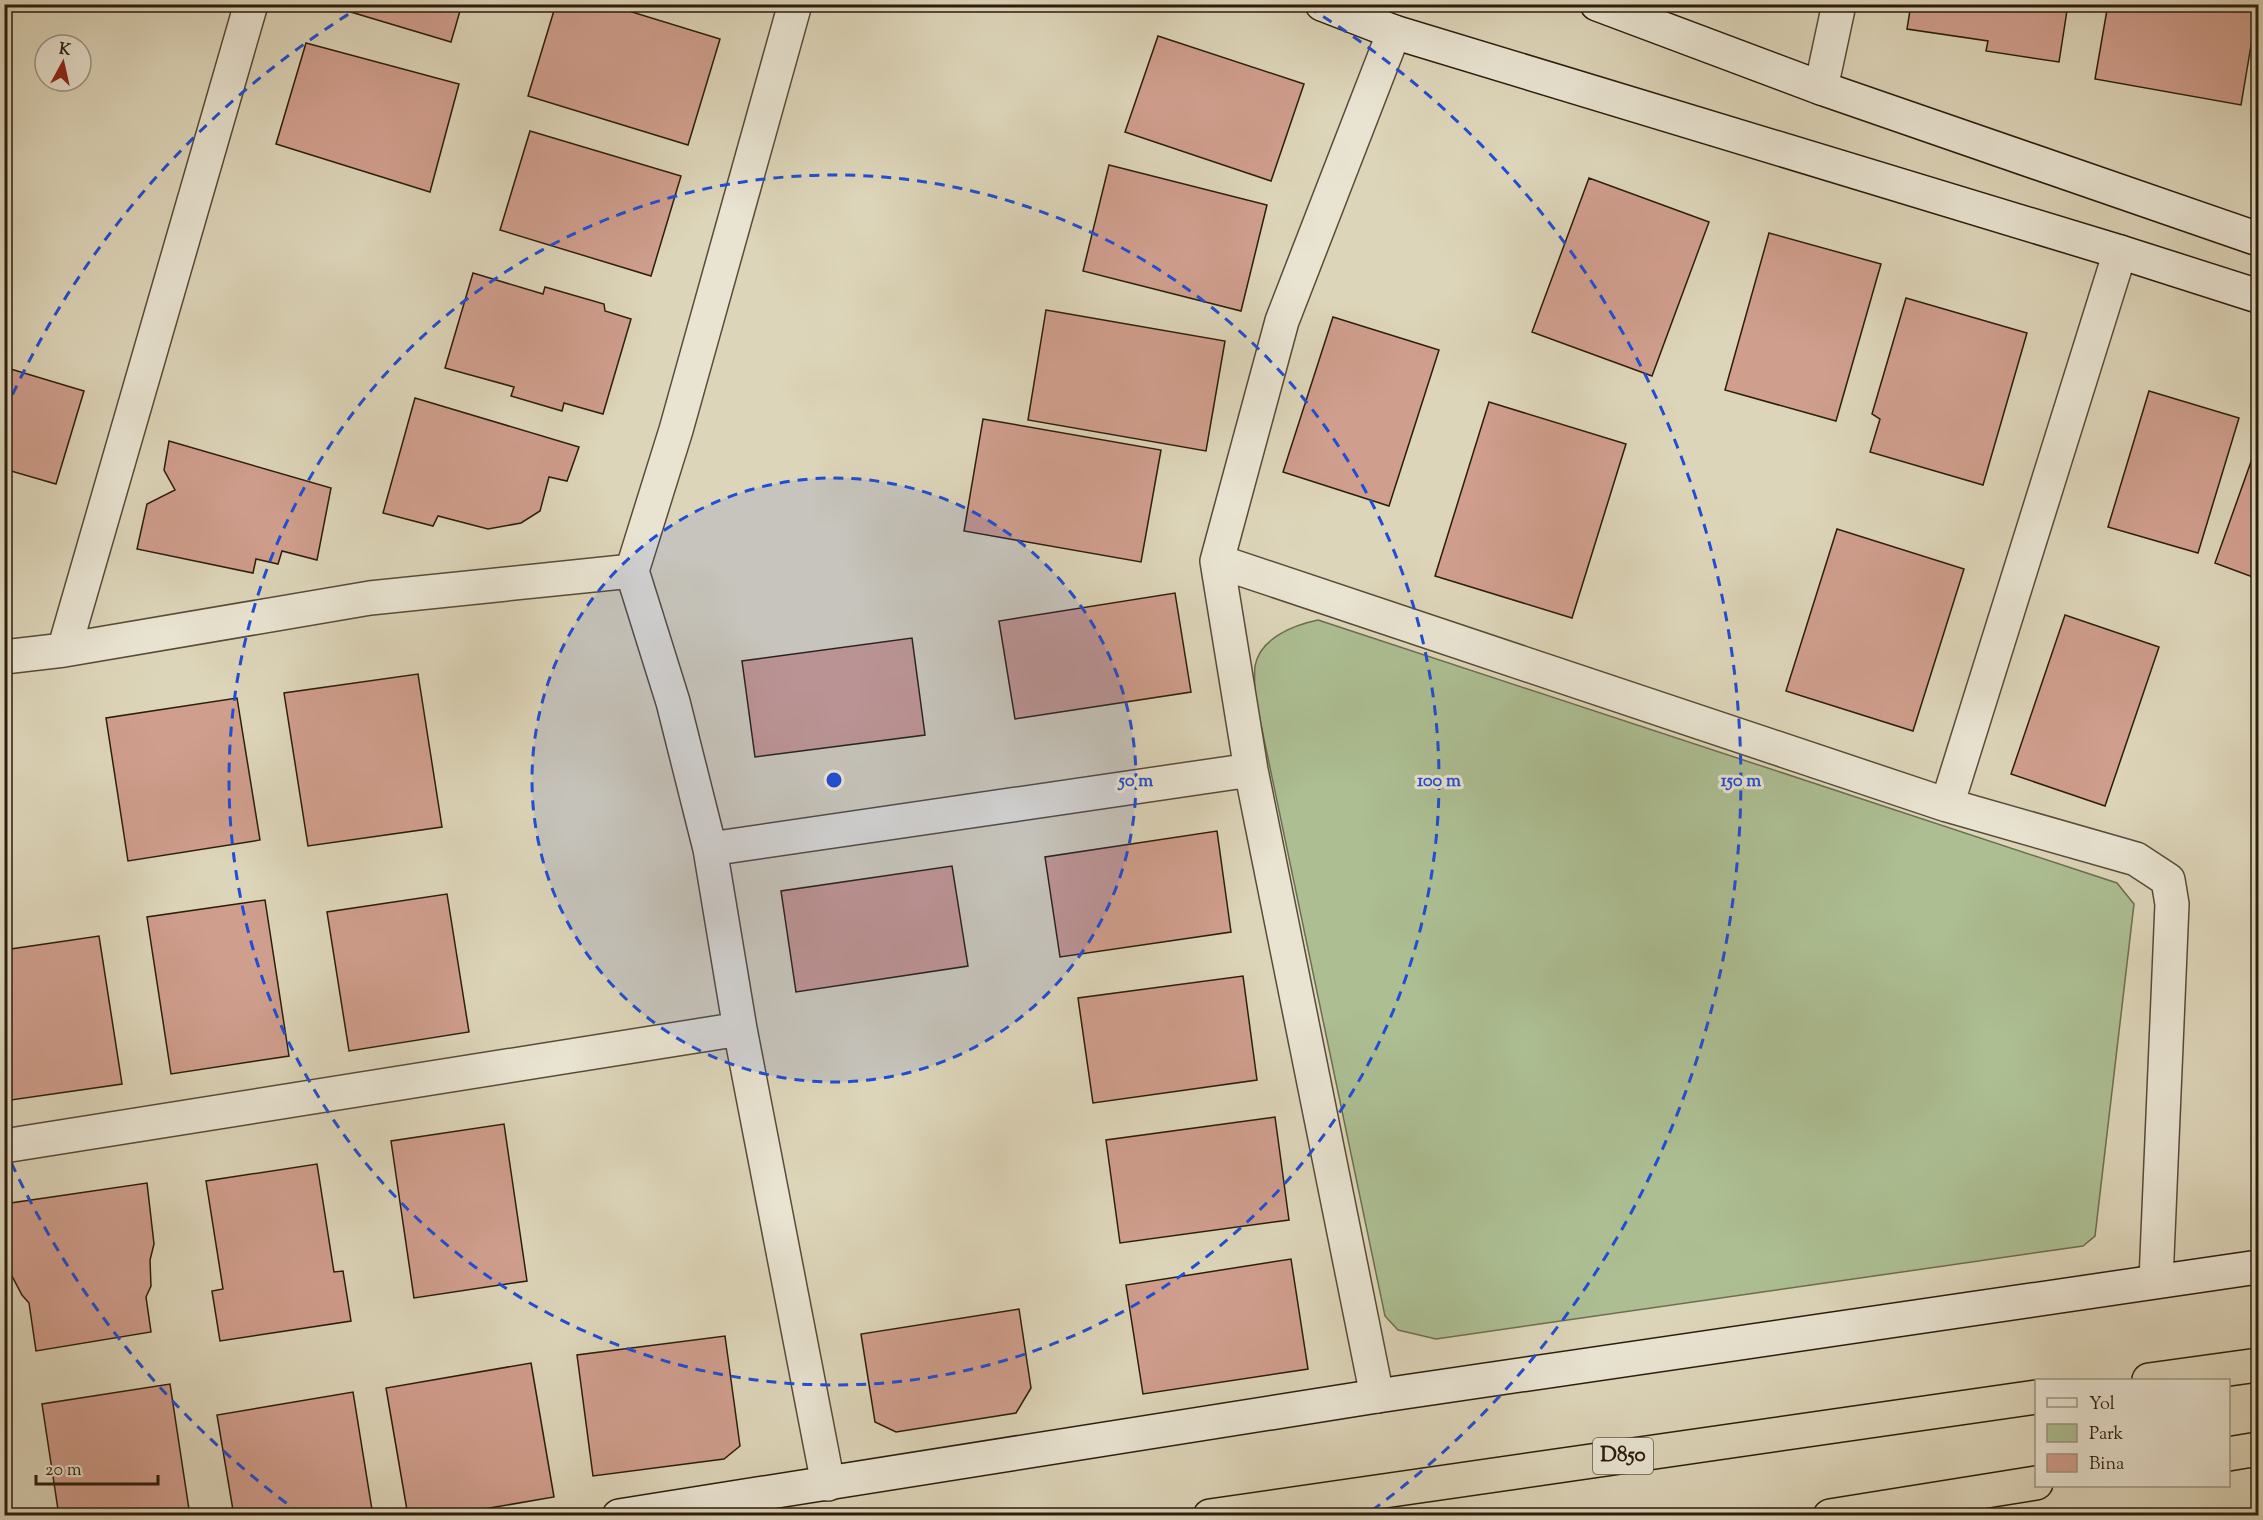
<svg xmlns="http://www.w3.org/2000/svg" width="2263" height="1520" viewBox="0 0 2263 1520" font-family="'Sorts Mill Goudy',serif">
<rect width="100%" height="100%" fill="#ddd5b9"/>
<filter id="stains"><feTurbulence type="fractalNoise" baseFrequency=".00333" numOctaves="4"/><feColorMatrix values="0 0 0 0 .2 0 0 0 0 .09 0 0 0 0 .02 0 0 0 .5 -.17"/></filter>
<radialGradient id="worn" r=".72"><stop offset=".6" stop-color="#630" stop-opacity="0"/><stop offset="1" stop-color="#630" stop-opacity=".3"/></radialGradient>
<path fill="#acbe92" stroke="#6c6e4f" stroke-width="1.5" d="M1318 620 2117 883 2134 904 2095 1236 2083 1246 1436 1339 1398 1330 1385 1316 1255 696C1255 686 1254 675 1255 666 1260 638 1294 625 1318 620Z"/>
<path fill="#d09e8d" stroke="#2b1d0c" stroke-width="1.5" d="M324 4H462L451 42Z
M556 4H606L720 39 688 145 528 96Z
M1911 4H2068L2059 62 1986 51 1988 41 1907 29Z
M2108 4H2258L2241 105 2095 79Z
M1158 36 1304 84 1271 181 1125 132Z
M306 43 459 84 430 192 276 144Z
M530 131 681 176 651 276 500 230Z
M1109 165 1267 205 1241 311 1083 271Z
M1589 178 1709 222 1652 376 1532 332Z
M1769 233 1881 264 1836 421 1725 390Z
M473 273 543 294 545 287 604 304 605 311 631 319 603 414 564 403 562 411 511 396 514 387 445 368Z
M1906 298 2027 333 1983 485 1870 452 1880 419 1872 414Z
M1046 310 1225 341 1206 451 1028 420Z
M1333 317 1439 350 1389 506 1283 472Z
M4 367 84 391 56 484 4 469Z
M2149 391 2239 418 2198 553 2108 527Z
M415 398 579 447 567 481 549 477 540 511 521 523 488 529 438 516 433 526 383 513Z
M1489 402 1626 444 1572 618 1435 576Z
M983 419 1161 450 1141 562 964 531Z
M169 441 331 488 317 560 282 551 278 564 256 559 253 573 137 549 147 504 175 490 164 470Z
M2258 442V579L2215 563Z
M1837 529 1964 569 1913 731 1786 691Z
M1175 593 1191 692 1015 719 999 621Z
M2065 615 2159 647 2105 806 2011 774Z
M912 638 925 735 755 757 742 661Z
M418 674 442 827 308 846 284 693Z
M237 698 260 840 128 861 106 718Z
M1217 831 1231 932 1060 957 1045 857Z
M952 866 968 966 796 992 781 891Z
M447 894 469 1032 349 1051 327 912Z
M265 900 289 1056 171 1074 147 917Z
M99 936 122 1084 4 1101V950Z
M1243 976 1257 1080 1093 1103 1078 998Z
M1275 1117 1289 1220 1120 1243 1106 1140Z
M504 1124 527 1281 414 1298 391 1141Z
M317 1164 334 1272 343 1271 351 1321 220 1341 212 1291 223 1289 206 1181Z
M147 1183 154 1244 150 1260 151 1286 146 1297 151 1332 36 1351 29 1303 22 1295 4 1261V1204Z
M1291 1259 1308 1369 1143 1394 1126 1285Z
M1019 1309 1031 1388 1016 1413 896 1432 875 1422 861 1334Z
M725 1336 740 1446 724 1459 593 1476 577 1355Z
M531 1363 554 1497 443 1516H408L386 1388Z
M170 1384 190 1516H59L42 1404Z
M353 1392 373 1516H234L217 1415Z"/>
<g fill="none" stroke-linecap="round" stroke-linejoin="round">
<g stroke="#584b37" stroke-width="36">
<path id="street" d="M795 4 676 430 632 571 673 702 710 849 740 1029 828 1484
M1821 88 1839 4
M1217 561 1947 805 2136 859 2168 880 2172 904 2156 1281
M64 650 251 4
M4 657 64 650 370 598 632 571
M1947 805 2120 252
M710 849 1251 770
M4 1146 740 1029
M1377 1396 1251 770 1217 561 1282 321 1394 32"/>
</g>
<g stroke="#2b1d0c" stroke-width="36">
<path id="secondary" d="M1322 4 1394 32 2120 252 2258 296
M1597 4 1821 88 2258 239
M619 1516 1377 1396 2258 1267"/>
</g>
<g stroke="#2b1d0c" stroke-width="36">
<path id="highway" d="M2149 1380 2258 1365
M2228 1454 2258 1449
M1210 1516 2036 1397
M1830 1516 2036 1483"/>
</g>
<use href="#street" stroke="#e9e4d2" stroke-width="33"/>
<use href="#secondary" stroke="#e9e4d2" stroke-width="33"/>
<use href="#highway" stroke="#ddd5b9" stroke-width="33"/>
</g>
<circle cx="834" cy="780" r="302" fill="#1d4ed8" fill-opacity=".12"/>
<g fill="none" stroke="#1d4ed8" stroke-width="3" stroke-dasharray="10 8">
<circle cx="834" cy="780" r="302"/>
<circle cx="834" cy="780" r="605"/>
<path d="M301 1514A907 907 0 0 1 5 1149M5 411A907 907 0 0 1 360 7M1308 7A907 907 0 0 1 1367 1514"/>
</g>
<g text-anchor="middle" dominant-baseline="central" stroke-width="6" stroke-linejoin="round" paint-order="stroke">
<rect fill="#e9e4d2" stroke="#645947" stroke-width="1.5" x="1593" y="1438" width="60" height="36" rx="4.5"/>
<g font-size="21" font-weight="bold" fill="#2b1d0c">
<text x="1623" y="1456">D850</text>
</g>
</g>
<circle cx="834" cy="780" r="9" fill="#1d4ed8" stroke="#e9e4d2" stroke-width="3"/>
<g font-size="18" text-anchor="middle" font-weight="bold" fill="#1d4ed8" stroke="#e9e4d2" stroke-width="6" stroke-linejoin="round" paint-order="stroke">
<text x="1136" y="786">50 m</text>
<text x="1439" y="786">100 m</text>
<text x="1741" y="786">150 m</text>
</g>
<rect width="2263" height="1520" fill="none" stroke="#ddd5b9" stroke-width="24"/>
<rect x="6" y="6" width="2251" height="1508" fill="none" stroke="#2b1d0c" stroke-width="3"/>
<rect x="12" y="12" width="2239" height="1496" fill="none" stroke="#2b1d0c" stroke-width="1.5"/>
<rect x="2035" y="1379" width="195" height="108" fill="#e9e4d2" stroke="#9d9483" stroke-width="1.5"/>
<rect x="2047" y="1398" width="30" height="9" fill="#e9e4d2" stroke="#9d9483" stroke-width="1.5"/>
<text x="2089" y="1409" font-size="18" fill="#2b1d0c">Yol</text>
<rect x="2047" y="1424" width="30" height="18" fill="#acbe92" stroke="#9d9483" stroke-width="1.5"/>
<text x="2089" y="1439" font-size="18" fill="#2b1d0c">Park</text>
<rect x="2047" y="1454" width="30" height="18" fill="#d09e8d" stroke="#9d9483" stroke-width="1.5"/>
<text x="2089" y="1469" font-size="18" fill="#2b1d0c">Bina</text>
<g transform="translate(63 63) rotate(8)"><circle r="28" fill="#e9e4d2" stroke="#9d9483" stroke-width="1.5"/>
<path d="M0-4.5L10 22L0 15L-10 22Z" fill="#8f2418"/>
<text y="-9" font-size="16" font-weight="bold" text-anchor="middle" fill="#2b1d0c">K</text>
</g>
<path d="M36 1475v9h122v-9" fill="none" stroke="#2b1d0c" stroke-width="3"/>
<text x="45" y="1475" font-size="18" fill="#2b1d0c" stroke="#e9e4d2" stroke-width="4.5" paint-order="stroke">20 m</text>
<rect width="100%" height="100%" filter="url(#stains)"/>
<rect width="100%" height="100%" fill="url(#worn)"/>
</svg>
